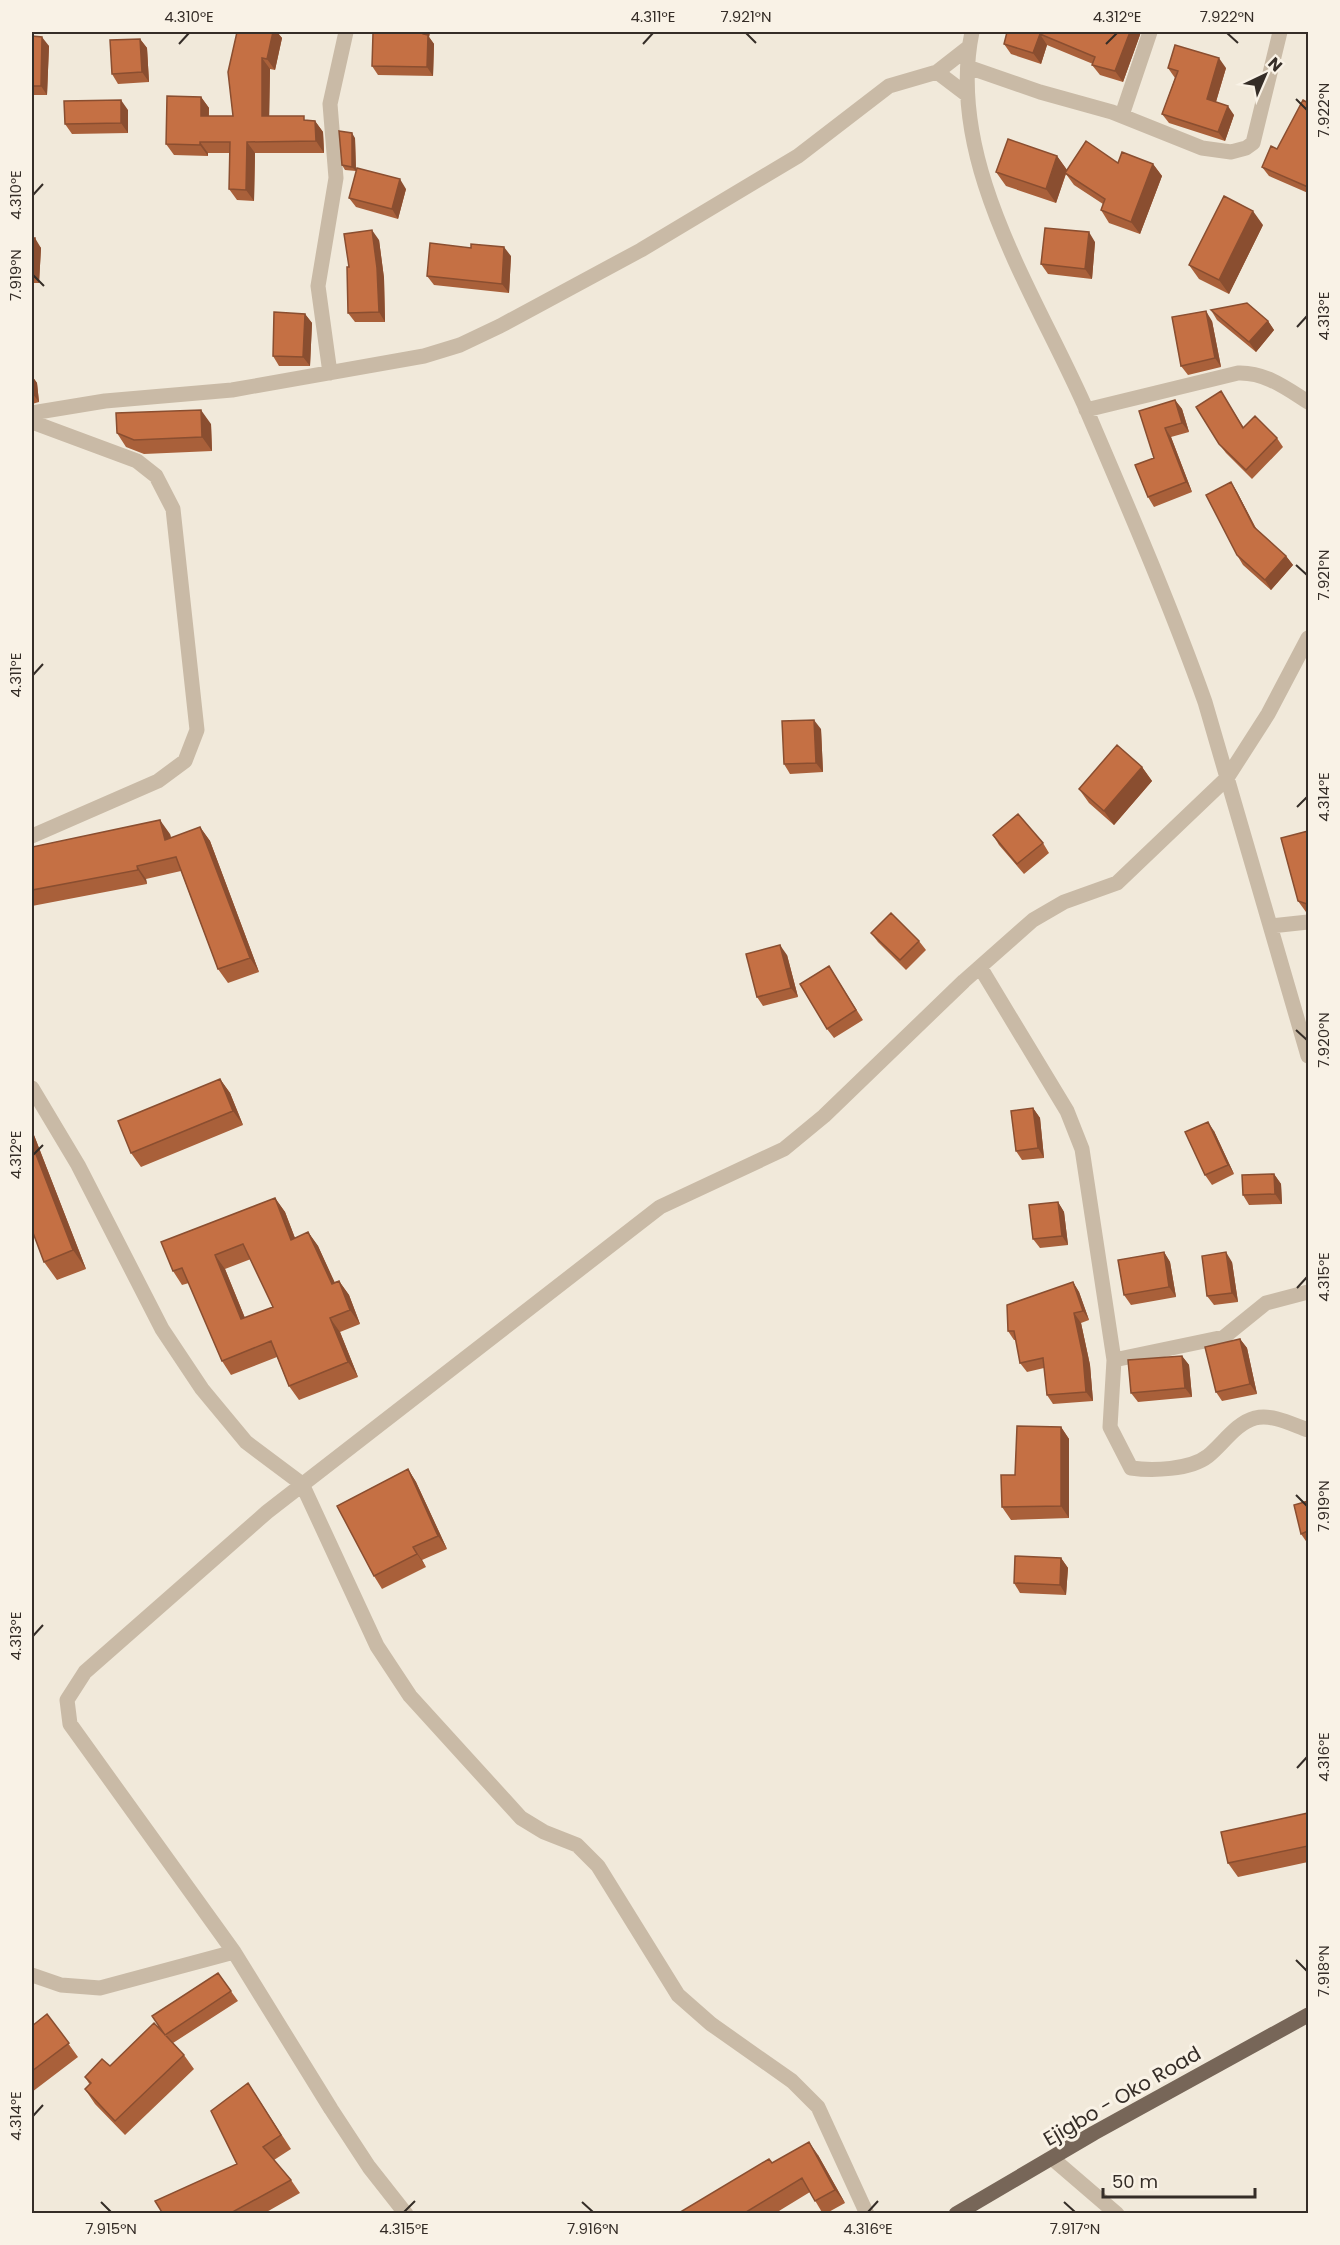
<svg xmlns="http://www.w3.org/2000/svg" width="1340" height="2245" viewBox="0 0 1340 2245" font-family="Poppins,sans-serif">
<rect width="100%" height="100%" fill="#f1e9da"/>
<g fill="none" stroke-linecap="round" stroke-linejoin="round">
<path stroke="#c9baa6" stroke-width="15" d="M972 32C945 162 1037 296 1087 411 1128 507 1170 604 1205 702L1308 1056
M968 67 1040 92 1112 112 1202 148 1231 152 1246 148 1253 143 1280 32
M937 72 966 94
M1122 115 1150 32
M330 373 318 286 336 178 330 104 346 32
M1086 410 1238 373C1265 372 1286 388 1308 402
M32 413 105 401 232 390 424 356 460 345 500 326 641 250 798 156 889 86 937 72 969 47
M32 422 137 461 156 476 173 509 197 730 185 761 158 781 32 836
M1271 926 1308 922
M980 967 1067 1111 1082 1149 1114 1360 1110 1427 1131 1468C1152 1471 1190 1470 1208 1456 1223 1444 1236 1423 1255 1418 1273 1414 1291 1424 1308 1430
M32 1088 78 1165 162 1329 202 1389 246 1442 302 1484 377 1646 410 1696 521 1818 544 1832 577 1845 598 1866 678 1995 711 2024 792 2081 818 2107 867 2214
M1114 1360 1224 1337 1266 1303 1308 1292
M32 1975 61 1985 100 1988 234 1952
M1053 2159 1117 2214
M406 2214 369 2167 331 2109 234 1952 70 1724 67 1700 85 1672 267 1512 660 1207 784 1149 824 1116 964 981 1033 920 1064 902 1117 883 1227 778 1268 714 1308 638"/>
<path stroke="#776658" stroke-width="15" d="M956 2214 1094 2133 1308 2015"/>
</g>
<path fill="#a9603a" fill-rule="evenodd" d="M43 32H99V33Z
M237 32H277L282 38 275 70 270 69 269 116 315 121 323 132 324 153H255L254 201 237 200 229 189 230 153H208V156L174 155 166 144 201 97 209 108V116H233Z
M378 32H430L429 37 434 44 433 76 378 75 372 66Z
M1007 32H1141L1123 82 1100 75 1092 65 1093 64 1047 45 1041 64 1011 54 1004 44Z
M32 36 49 46 47 95H32Z
M140 39 147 48 149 82 118 84 112 74Z
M1168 68H1226L1216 102 1234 115 1225 141 1169 123 1162 114 1175 78Z
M1308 103V193L1269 176 1262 167 1277 149Z
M128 110V133L72 134 65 124Z
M355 138 356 171 345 170 342 165Z
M1057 156 1067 170 1118 163 1153 164 1162 176 1140 234 1109 223 1101 210 1103 204 1074 185 1066 174 1056 203 1006 186 996 172Z
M406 189 398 219 356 207 349 198Z
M1263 225 1229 294 1199 279 1189 265Z
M32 238 41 248 39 283H32Z
M379 240 384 278 385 322H355L348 313 349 267Z
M1095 242 1092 279 1048 274 1041 264Z
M511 256 509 293 434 285 427 276Z
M1211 310 1268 321 1274 330 1256 352 1217 320Z
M305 314 312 323 310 366H279L273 356Z
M1212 321 1221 367 1188 375 1181 366Z
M32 376 37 383 39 402 32 404Z
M1175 400 1182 409 1189 432 1171 437 1192 492 1154 507 1148 497 1154 458Z
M1227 401 1244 428 1277 438 1283 447 1252 479 1226 453 1219 444Z
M211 424 212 451 144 454 126 447 117 433Z
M1231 482 1237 492 1257 530 1286 556 1293 565 1271 590 1243 565 1237 555Z
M821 729 823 772 790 774 784 764Z
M1142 767 1152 781 1114 825 1089 803 1079 789Z
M200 827 210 841 259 972 228 983 218 969 181 871 146 879 147 884 32 906V847L170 834 171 838Z
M1308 831V913L1306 912 1298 901Z
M993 835 1043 843 1049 853 1024 874 999 845Z
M871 933 919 941 926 950 906 970 878 942Z
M787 955 798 997 763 1006 757 997Z
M829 966 863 1020 834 1038 827 1029Z
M220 1079 230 1093 243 1125 141 1167 131 1153Z
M1033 1108 1040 1118 1044 1158 1022 1160 1016 1151Z
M32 1130 86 1269 57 1280 44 1262Z
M1214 1131 1234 1174 1212 1185 1205 1175Z
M1274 1174 1281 1184 1282 1204 1249 1205 1243 1195Z
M275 1198 285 1212 295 1238 308 1232 318 1246 334 1282 339 1281 349 1295 360 1324 340 1332 358 1377 299 1400 289 1386 277 1357 231 1375 222 1361 189 1283 182 1285 173 1271ZM251 1259 273 1307 245 1318 225 1269Z
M1058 1202 1064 1212 1068 1245 1040 1248 1033 1239Z
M1164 1252 1170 1262 1176 1297 1131 1305 1124 1295Z
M1232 1262 1238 1302 1214 1305 1207 1296Z
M1073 1282 1079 1292 1089 1320 1081 1323 1090 1365 1093 1401 1053 1404 1047 1395 1044 1368 1027 1372 1020 1363 1016 1340H1014L1008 1331Z
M1240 1339 1247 1348 1257 1394 1222 1401 1216 1392Z
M1182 1356 1189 1365 1192 1397 1138 1402 1131 1393Z
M1061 1427 1069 1439V1518L1011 1520 1002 1507 1015 1475Z
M408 1469 416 1482 447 1549 422 1560 426 1567 382 1589 374 1576Z
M1308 1501V1544L1301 1534Z
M1061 1558 1068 1568 1066 1595 1020 1593 1014 1583Z
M1308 1814V1862L1238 1877 1228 1863Z
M218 1973 238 2001 173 2043 184 2055 194 2069 125 2135 95 2104 85 2089 90 2085 85 2077 110 2066 165 2035Z
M47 2014 78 2057 32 2092V2026Z
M248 2083 291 2149 274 2160 291 2180 300 2193 263 2214H163L237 2164Z
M818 2155 845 2203 825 2214H823L810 2192 774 2214H677L772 2163Z"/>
<path fill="#8a4e30" d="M273 32H277L282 38 275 70 267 59Z
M423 32H430L429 37 434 44 433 76 427 67Z
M1130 32H1141L1123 82 1115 71Z
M1040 34 1047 45 1041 64 1033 53Z
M42 37 49 46 47 95 41 86Z
M140 39 147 48 149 82 142 72Z
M262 58 270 69 269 127 262 116Z
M1219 58 1226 68 1214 108 1207 99Z
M201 97 209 108 208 127 201 116Z
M121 100 128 110V133L121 123Z
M1228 106 1234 115 1225 141 1218 132Z
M315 121 323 132 324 153 316 141Z
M352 133 355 138 356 171 352 167Z
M200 142 208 153V156L200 145Z
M247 142 255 153 254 201 246 190Z
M1057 156 1067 170 1056 203 1046 189Z
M1153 164 1162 176 1140 234 1131 222Z
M400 179 406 189 398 219 392 209Z
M1253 211 1263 225 1229 294 1219 280Z
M372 230 379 240 384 278 385 322 379 312Z
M1089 232 1095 242 1092 279 1085 269Z
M35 238 41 248 39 283 32 274Z
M504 247 511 256 509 293 502 284Z
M1206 311 1212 321 1221 367 1215 358Z
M305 314 312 323 310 366 303 357Z
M1268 321 1274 330 1256 352 1249 342Z
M32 376 37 383 39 402 32 393Z
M1175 400 1182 409 1189 432 1182 423Z
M201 410 211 424 212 451 202 437Z
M1165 428 1171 437 1192 492 1186 482Z
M1231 482 1237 492 1260 537 1254 527Z
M1286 556 1293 565 1271 590 1265 580Z
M814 720 821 729 823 772 816 763Z
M1142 767 1152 781 1114 825 1104 811Z
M160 820 170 834 175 854 165 840Z
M200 827 210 841 259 972 250 958Z
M137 866 146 879 147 884 138 870Z
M780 945 787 955 798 997 791 988Z
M220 1079 230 1093 243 1125 233 1111Z
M1033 1108 1040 1118 1044 1158 1038 1148Z
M1208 1122 1214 1131 1234 1174 1228 1165Z
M32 1130 86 1269 73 1250 32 1144Z
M1274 1174 1281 1184 1282 1204 1275 1194Z
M275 1198 285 1212 301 1254 291 1240Z
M1058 1202 1064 1212 1068 1245 1062 1236Z
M308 1232 318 1246 342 1298 332 1284Z
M1164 1252 1170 1262 1176 1297 1169 1287Z
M1226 1252 1232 1262 1238 1302 1232 1293Z
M215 1255 225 1269 251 1333 241 1319Z
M339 1281 349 1295 360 1324 350 1310Z
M1073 1282 1079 1292 1089 1320 1083 1311Z
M1074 1313 1081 1323 1090 1365 1093 1401 1086 1392Z
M330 1318 340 1332 358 1377 348 1362Z
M1240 1339 1247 1348 1257 1394 1250 1384Z
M1182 1356 1189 1365 1192 1397 1185 1388Z
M1061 1427 1069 1439V1518L1061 1506Z
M408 1469 416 1482 447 1549 438 1536Z
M413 1547 422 1560 426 1567 417 1554Z
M1061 1558 1068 1568 1066 1595 1060 1585Z
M809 2142 818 2155 845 2203 835 2190Z"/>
<path fill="#c57044" stroke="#8a4e30" stroke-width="1.5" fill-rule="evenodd" d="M237 32H273L267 59 262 58V116H304V120L315 121 316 141 247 142 246 190 229 189 230 142H200V145L166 144 167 96 201 97V116H233L228 72Z
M378 32H423V34L428 35 427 67 372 66 373 33H378Z
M1007 32H1130L1115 71 1092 65 1095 57 1040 34 1033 53 1004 44Z
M32 36 42 37 41 86H32Z
M140 39 142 72 112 74 110 40Z
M1175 45 1219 58 1207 99 1228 106 1218 132 1162 114 1178 71 1168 68Z
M121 100V123L65 124 64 101Z
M1303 100 1308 103V187L1262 167 1271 146 1277 149Z
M339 131 352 133V167L342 165Z
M1008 139 1057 156 1046 189 996 172Z
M1086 141 1118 163 1122 152 1153 164 1131 222 1101 210 1105 199 1065 173Z
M357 168 400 179 392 209 349 198Z
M1224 196 1253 211 1219 280 1189 265Z
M1045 228 1089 232 1085 269 1041 264Z
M372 230 377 268 379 312 348 313 347 267H349L344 234Z
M32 238H35L32 274Z
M430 243 471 248V244L504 247 502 284 427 276Z
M1247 303 1268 321 1249 342 1211 310Z
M1206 311 1215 358 1181 366 1172 317Z
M274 312 305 314 303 357 273 356Z
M1221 391 1243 428 1255 416 1277 438 1246 470 1219 444 1196 407Z
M1175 400 1182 423 1165 428 1186 482 1148 497 1135 465 1154 458 1139 411Z
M201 410 202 437 134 440 117 433 116 413Z
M1231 482 1254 527 1286 556 1265 580 1237 555 1206 495Z
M814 720 816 763 784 764 782 721Z
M1117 745 1142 767 1104 811 1079 789Z
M1018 814 1043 843 1017 864 993 835Z
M160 820 165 840 200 827 250 958 218 969 176 857 137 866 138 870 32 890V847Z
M1308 831V904H1307L1298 901 1281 838Z
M891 913 919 941 900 960 871 933Z
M780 945 791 988 757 997 746 954Z
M829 966 856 1010 827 1029 800 984Z
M220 1079 233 1111 131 1153 118 1121Z
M1033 1108 1038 1148 1016 1151 1011 1111Z
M1208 1122 1228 1165 1205 1175 1185 1132Z
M32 1144 73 1250 44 1262 32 1230Z
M1274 1174 1275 1194 1243 1195 1242 1175Z
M275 1198 291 1240 308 1232 332 1284 339 1281 350 1310 330 1318 348 1362 289 1386 271 1341 222 1361 182 1268 173 1271 161 1242ZM243 1244 273 1307 241 1319 215 1255Z
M1058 1202 1062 1236 1033 1239 1029 1205Z
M1164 1252 1169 1287 1124 1295 1118 1260Z
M1226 1252 1232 1293 1207 1296 1202 1256Z
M1073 1282 1083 1311 1074 1313 1083 1356 1086 1392 1047 1395 1043 1358 1020 1363 1014 1331H1008L1007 1305Z
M1240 1339 1250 1384 1216 1392 1205 1347Z
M1182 1356 1185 1388 1131 1393 1128 1360Z
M1017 1426 1061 1427V1506L1002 1507 1001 1475H1015Z
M408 1469 438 1536 413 1547 417 1554 374 1576 337 1506Z
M1308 1501V1531L1301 1534 1294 1505Z
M1015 1556 1061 1558 1060 1585 1014 1583Z
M1308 1813V1846L1228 1863 1221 1832Z
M218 1973 231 1991 165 2035 152 2016Z
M47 2014 69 2043 32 2071V2026Z
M154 2023 184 2055 115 2121 85 2089 91 2083 85 2077 102 2059 110 2066Z
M248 2083 281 2135 263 2147 291 2180 229 2214H163L155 2201 237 2164 211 2111Z
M809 2142 835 2190 815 2201 802 2178 743 2214H677L769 2159 772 2163Z"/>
<path fill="none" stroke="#352d27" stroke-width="2" d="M746 33 756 43M1227 33 1238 43M179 44 189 33M643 44 653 33M1106 44 1117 33M1296 99 1307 110M33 195 43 184M33 275 44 286M1297 327 1307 316M1296 565 1307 575M33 675 43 664M1297 807 1307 797M1296 1030 1307 1040M33 1155 43 1145M1297 1288 1307 1277M1296 1495 1307 1506M33 1636 43 1625M1297 1768 1307 1757M1296 1960 1307 1971M33 2116 43 2105M101 2202 111 2212M582 2202 593 2212M1064 2202 1075 2212M404 2212 415 2201M868 2212 878 2201"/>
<g text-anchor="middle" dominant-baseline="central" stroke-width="6" stroke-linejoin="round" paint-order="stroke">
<g font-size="20" fill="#352d27" stroke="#f9f2e6">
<text transform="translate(1122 2096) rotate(-30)">Ejigbo - Oko Road</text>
</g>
</g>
<rect width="1340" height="2245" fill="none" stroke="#f9f2e6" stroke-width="66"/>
<g transform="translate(1265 75) rotate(44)" stroke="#f9f2e6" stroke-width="4.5" paint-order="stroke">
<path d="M0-4.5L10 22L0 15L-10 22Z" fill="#352d27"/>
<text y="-9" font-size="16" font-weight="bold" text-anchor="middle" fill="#352d27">N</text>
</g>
<path d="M1103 2188v9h152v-9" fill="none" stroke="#352d27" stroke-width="3"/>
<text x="1112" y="2188" font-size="18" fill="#352d27" stroke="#f9f2e6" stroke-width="4.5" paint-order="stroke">50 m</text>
<rect x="33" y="33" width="1274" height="2179" fill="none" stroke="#352d27" stroke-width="2"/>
<g font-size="15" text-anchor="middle" fill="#352d27">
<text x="189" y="22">4.310°E</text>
<text x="653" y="22">4.311°E</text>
<text x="746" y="22">7.921°N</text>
<text x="1117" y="22">4.312°E</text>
<text x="1227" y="22">7.922°N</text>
<text transform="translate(1324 110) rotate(-90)" y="5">7.922°N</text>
<text transform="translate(16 195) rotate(-90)" y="5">4.310°E</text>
<text transform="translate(16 275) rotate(-90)" y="5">7.919°N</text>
<text transform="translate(1324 316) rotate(-90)" y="5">4.313°E</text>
<text transform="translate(1324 575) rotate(-90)" y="5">7.921°N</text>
<text transform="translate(16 675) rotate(-90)" y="5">4.311°E</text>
<text transform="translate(1324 797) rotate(-90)" y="5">4.314°E</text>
<text transform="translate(1324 1040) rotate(-90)" y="5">7.920°N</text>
<text transform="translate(16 1155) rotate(-90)" y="5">4.312°E</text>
<text transform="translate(1324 1277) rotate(-90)" y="5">4.315°E</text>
<text transform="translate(1324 1506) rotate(-90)" y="5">7.919°N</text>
<text transform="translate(16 1636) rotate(-90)" y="5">4.313°E</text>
<text transform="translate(1324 1757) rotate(-90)" y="5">4.316°E</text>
<text transform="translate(1324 1971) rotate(-90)" y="5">7.918°N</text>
<text transform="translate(16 2116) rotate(-90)" y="5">4.314°E</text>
<text x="111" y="2234">7.915°N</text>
<text x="404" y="2234">4.315°E</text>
<text x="593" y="2234">7.916°N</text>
<text x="868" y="2234">4.316°E</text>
<text x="1075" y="2234">7.917°N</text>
</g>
</svg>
